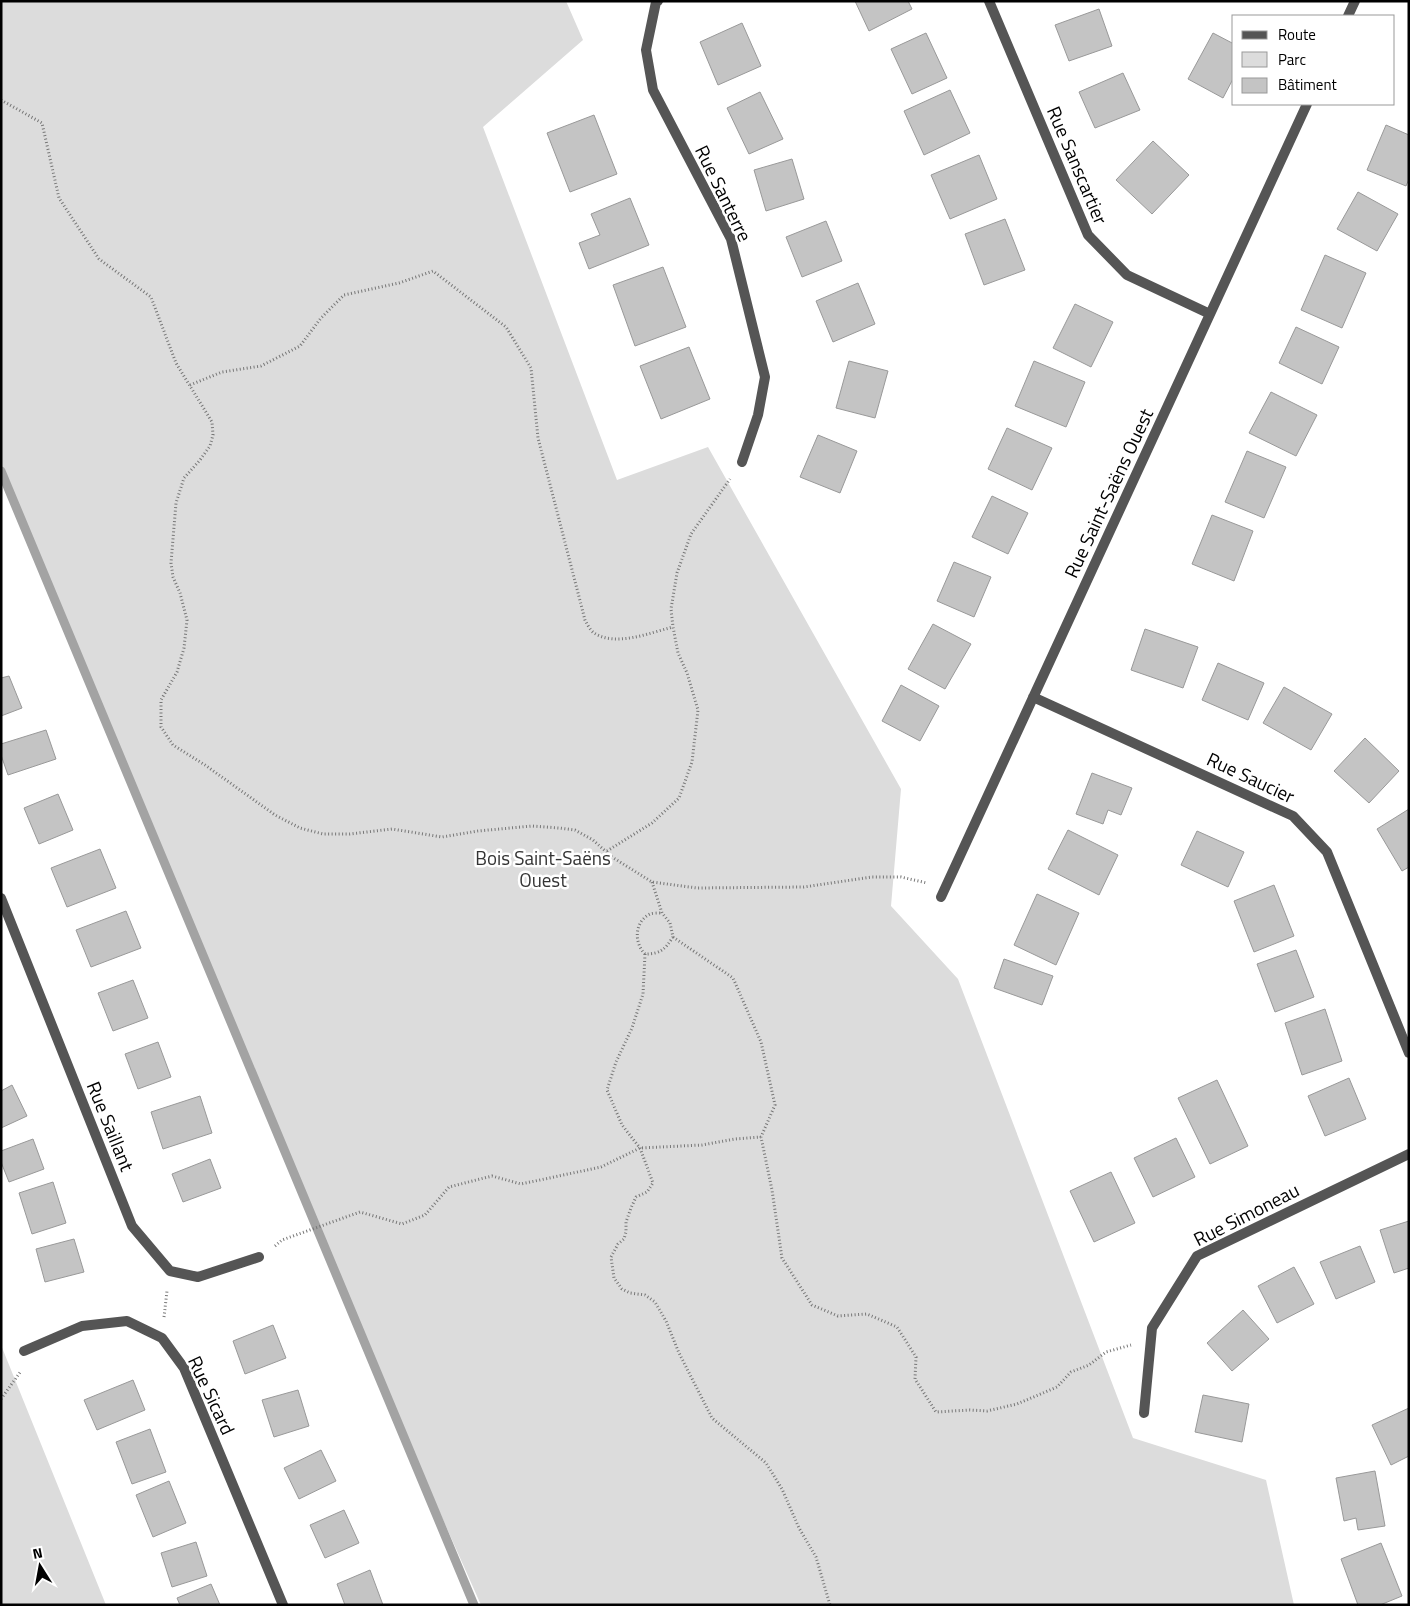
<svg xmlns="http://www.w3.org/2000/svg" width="1410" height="1606" viewBox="0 0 1410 1606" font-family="'Titillium Web',sans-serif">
<rect width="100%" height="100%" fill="#fff"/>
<path fill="#dcdcdc" d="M1 1H566L583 40 483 127 617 480 708 447 901 789 891 906 958 979 1133 1438 1266 1480 1294 1605H481L328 1261 1 471Z
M1 1345 106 1605H1Z"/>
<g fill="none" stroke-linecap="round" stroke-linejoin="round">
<path stroke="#a3a3a3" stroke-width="9" d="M1 471 474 1605"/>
</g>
<path fill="#c4c4c4" stroke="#999" d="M855 1H908L912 9 869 31Z
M1099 9 1112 46 1069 61 1055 25Z
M742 23 761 66 718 85 700 42Z
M926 33 947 78 912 94 891 49Z
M1213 33 1234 44V77L1223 98 1188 79Z
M1123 73 1140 110 1095 128 1079 92Z
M950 90 970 133 924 155 904 111Z
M760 92 783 139 749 154 727 108Z
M594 115 617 174 570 192 547 133Z
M1386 125 1409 135V179L1406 186 1367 170Z
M1153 141 1189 175 1152 214 1116 180Z
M979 155 997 199 950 219 931 175Z
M792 159 804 199 766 211 754 170Z
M1358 192 1398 214 1377 251 1337 229Z
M630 198 649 245 589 269 579 243 600 235 591 214Z
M1005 219 1025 270 984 285 965 234Z
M826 221 842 261 802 277 786 237Z
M1325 255 1366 273 1342 328 1301 310Z
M663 267 686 327 635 346 613 285Z
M858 283 875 324 833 342 816 301Z
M1075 304 1113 322 1091 367 1053 348Z
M1296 327 1339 347 1322 384 1279 363Z
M689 347 710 399 661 419 640 366Z
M849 361 888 371 875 418 836 408Z
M1034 361 1085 382 1066 427 1015 406Z
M1271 392 1317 415 1296 456 1249 433Z
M1007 428 1052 448 1032 490 988 469Z
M818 435 857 451 840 493 800 477Z
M1247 451 1286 467 1264 518 1225 502Z
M992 496 1028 513 1008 554 972 537Z
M1212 515 1253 531 1234 581 1192 564Z
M954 562 991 577 974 617 937 601Z
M933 624 971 644 945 689 908 669Z
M1145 629 1198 647 1183 688 1131 670Z
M1218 663 1264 683 1248 720 1202 700Z
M9 676 22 708 1 716V678Z
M901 685 939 706 920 741 882 721Z
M1284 687 1332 714 1311 750 1263 723Z
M46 730 56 759 8 775 1 755V744Z
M1365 738 1399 771 1369 803 1334 771Z
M1092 773 1132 788 1121 815 1108 810 1103 824 1076 814Z
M58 794 73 830 39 844 24 808Z
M1409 809V867L1402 871 1377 829Z
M1068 830 1118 855 1099 895 1048 869Z
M1197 831 1244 852 1228 887 1181 865Z
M100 849 116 888 67 907 51 868Z
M1274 885 1294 936 1254 952 1234 901Z
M1037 894 1079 913 1056 965 1014 945Z
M126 911 141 948 91 967 76 930Z
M1296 950 1314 997 1275 1012 1257 964Z
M1004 959 1053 976 1042 1005 994 988Z
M133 980 148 1018 113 1031 98 993Z
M1325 1009 1342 1061 1302 1075 1285 1023Z
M158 1042 171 1077 138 1089 125 1054Z
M1349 1078 1366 1119 1325 1136 1308 1096Z
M1217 1080 1248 1146 1210 1164 1178 1098Z
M12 1085 27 1116 1 1128V1091Z
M200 1096 212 1133 163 1149 151 1112Z
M1176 1138 1195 1177 1153 1197 1134 1158Z
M33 1139 44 1169 9 1182 1 1162V1151Z
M210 1159 221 1188 183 1202 172 1174Z
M1111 1172 1135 1223 1094 1242 1070 1191Z
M53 1182 66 1223 32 1234 19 1193Z
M1409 1221V1268L1394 1273 1380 1230Z
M74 1239 84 1272 45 1282 36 1249Z
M1360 1246 1375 1282 1336 1299 1320 1262Z
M1294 1267 1314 1304 1277 1323 1258 1286Z
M1243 1310 1269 1339 1232 1371 1207 1343Z
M273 1325 286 1358 245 1374 233 1341Z
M133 1380 145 1410 97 1430 84 1400Z
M298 1390 309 1426 274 1437 262 1400Z
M1203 1395 1249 1404 1242 1442 1195 1432Z
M1409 1408V1456L1391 1465 1372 1425Z
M150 1429 166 1472 132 1484 116 1442Z
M321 1450 336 1481 299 1499 284 1468Z
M1375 1471 1385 1526 1358 1530 1356 1518 1344 1521 1336 1478Z
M169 1481 186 1523 153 1537 136 1495Z
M344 1510 359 1543 325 1558 310 1525Z
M196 1542 207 1576 172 1587 161 1553Z
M1381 1543 1402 1596 1380 1605H1358L1341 1559Z
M370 1570 383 1605H345L337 1584Z
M211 1584 220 1605H180L177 1598Z"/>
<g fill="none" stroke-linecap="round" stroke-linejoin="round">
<path stroke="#777" stroke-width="3" stroke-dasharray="1 2.5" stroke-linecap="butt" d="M1 100 42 123 59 198 99 259 151 297 176 363 212 422 213 435 210 446 200 460 184 478 176 503 171 563 173 577 180 593 187 620 184 648 177 672 161 700V727L173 745 205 765 275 815 300 828 323 834H350L392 829 442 837 478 831 532 826 559 828 575 830 593 840 612 857 652 882 697 888 804 887 872 877H901L927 883
M190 385 222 372 261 366 300 346 321 318 344 295 399 283 433 271 506 327 531 368 538 438 585 620C587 624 590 630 594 633 616 647 649 633 673 627
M607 851 652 823 679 798 692 762 698 710 687 673 678 653 673 627 671 609 677 573 691 534 730 479
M652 882 662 913 670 923 673 937C665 949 661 954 645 954 634 943 634 922 650 914 653 913 658 913 662 913
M673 937 733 978 761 1042 775 1105 761 1137 772 1190 782 1258 812 1305 838 1316 867 1314 897 1327 916 1357 915 1379 936 1412 970 1410 987 1411 1017 1404 1057 1387 1071 1372 1089 1365 1106 1352 1131 1345
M645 954 643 994 632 1028 616 1062 607 1090 622 1125 640 1148 653 1183 647 1192 636 1197 631 1208 626 1222V1232L624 1239 618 1244 611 1257 614 1278 622 1289 630 1293 645 1295 655 1302 666 1321 679 1353 712 1418 766 1463 782 1489 799 1528 816 1557 830 1605
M275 1246 282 1240 360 1212 402 1224 425 1215 449 1187 492 1176 521 1184 601 1167 640 1148 702 1145 735 1139 761 1137
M164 1317 167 1291
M1 1399 21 1371"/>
<path stroke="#555" stroke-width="10" d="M658 1 656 2 646 50 653 90 731 239 765 377 758 415 742 462
M989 1 1088 235 1127 275 1210 314
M1348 16 1355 1
M1033 697 1293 816 1327 852 1409 1053
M941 897 1307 104
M1 898 132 1226 170 1271 198 1277 259 1257
M24 1351 82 1326 127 1321 162 1338 184 1368 283 1605
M1144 1413 1152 1328 1197 1256 1409 1154"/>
</g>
<g text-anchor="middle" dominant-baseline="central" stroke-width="5" stroke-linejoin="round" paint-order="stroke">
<g font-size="19" fill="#000" stroke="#fff">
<text transform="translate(1078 165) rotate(67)">Rue Sanscartier</text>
<text transform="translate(724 193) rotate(64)">Rue Santerre</text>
<text transform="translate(1108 493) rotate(-65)">Rue Saint-Saëns Ouest</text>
<text transform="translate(1251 777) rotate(25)">Rue Saucier</text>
<text transform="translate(111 1126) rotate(68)">Rue Saillant</text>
<text transform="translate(1246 1214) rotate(-27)">Rue Simoneau</text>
<text transform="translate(212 1395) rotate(65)">Rue Sicard</text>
</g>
<g font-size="19" fill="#333" stroke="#fff">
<text x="543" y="857">Bois Saint-Saëns<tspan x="543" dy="22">Ouest</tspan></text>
</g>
</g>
<rect width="1410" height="1606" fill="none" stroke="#000000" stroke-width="5"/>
<rect x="1232" y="15" width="162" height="90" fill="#ffffff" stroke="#999999"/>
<rect x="1242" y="31" width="25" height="8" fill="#555555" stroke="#999999"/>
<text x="1278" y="40" font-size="15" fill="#000000">Route</text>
<rect x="1242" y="52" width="25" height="15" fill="#dcdcdc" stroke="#999999"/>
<text x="1278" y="65" font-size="15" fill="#000000">Parc</text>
<rect x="1242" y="78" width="25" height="15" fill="#c4c4c4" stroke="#999999"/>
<text x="1278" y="90" font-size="15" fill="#000000">Bâtiment</text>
<g transform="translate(40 1566) rotate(349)" stroke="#ffffff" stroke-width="4" paint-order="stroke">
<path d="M0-4L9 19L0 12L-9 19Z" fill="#000000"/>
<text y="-8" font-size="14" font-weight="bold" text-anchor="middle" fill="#000000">N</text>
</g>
</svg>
